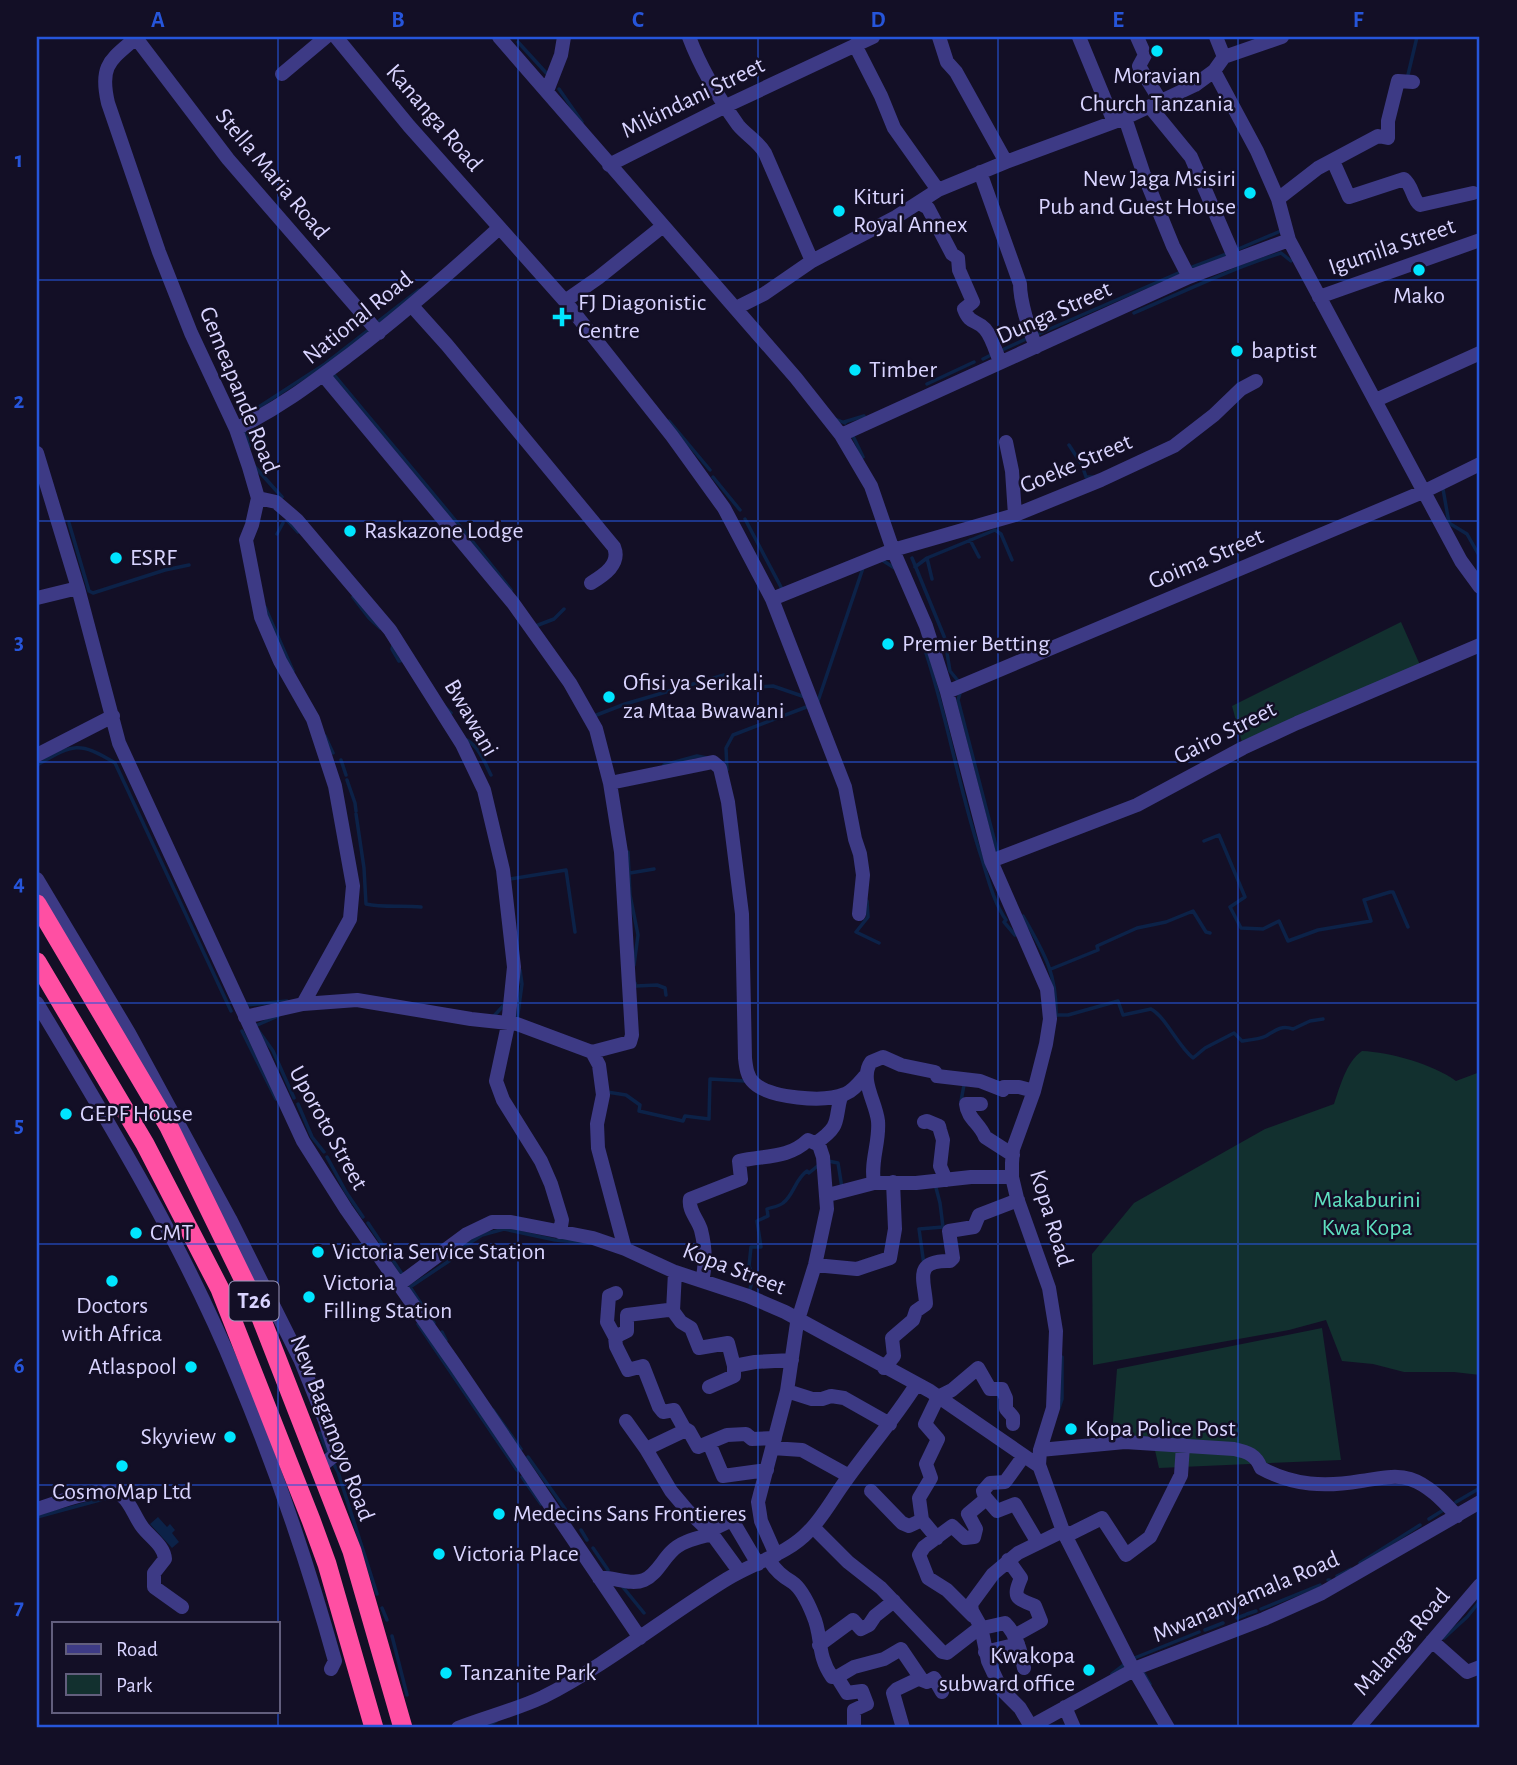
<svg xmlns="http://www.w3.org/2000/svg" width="1517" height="1765" viewBox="0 0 1517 1765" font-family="'Alegreya Sans',sans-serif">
<rect width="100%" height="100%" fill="#130f26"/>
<path fill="#12302f" d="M1401 622 1420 665 1243 746 1232 706Z
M1362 1051C1390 1052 1432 1064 1456 1081L1480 1072V1375L1454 1372H1404L1373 1364 1342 1361 1326 1320 1289 1330 1093 1365 1092 1254 1134 1203 1265 1129 1334 1104C1340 1087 1346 1062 1362 1051Z
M1322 1328 1341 1460 1159 1468 1152 1437 1112 1434 1117 1369Z"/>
<path fill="#0c2248" d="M158 1517 167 1527 170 1524 175 1530 172 1533 179 1542 172 1548 150 1524Z"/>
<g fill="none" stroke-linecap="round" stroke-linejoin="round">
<path stroke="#0c2248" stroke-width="3.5" d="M518 42 549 76
M1407 79 1417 37
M559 89 582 122
M1236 250 1283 230
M1190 268 1229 253
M1134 313C1183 292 1230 269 1281 253L1291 261
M379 321 419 290
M1036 335 1183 271
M1000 351 1028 338
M983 359 993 354
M331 371C391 444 453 515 511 590
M927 384 974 362
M242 418 325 364 370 329
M835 419 845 423
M669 421 710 470
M844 422 864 416
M245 431 249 446
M852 434 863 457
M1069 445 1082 465 1086 477H1093
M255 467 282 497
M713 477 740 510
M1443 489 1449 523 1467 534 1480 557
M745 519 782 589
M287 520 298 532
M69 523 89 591 93 593 165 570 189 565
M277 534 283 523
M970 540 979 557
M912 558 948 646
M927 558 932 579
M882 560 896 569
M915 567 927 558 995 530 1001 534 1012 560
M353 597 369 618 380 628
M265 607 293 671
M533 627 554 619 564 609
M926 643 925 650C948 719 959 791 982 859 988 879 994 903 1006 920L1004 922 1015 935
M393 645 392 649 399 661 404 660
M947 653 950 671 959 682
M960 693 958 700 998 854
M817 704 863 568
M443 705 451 713
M594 716 625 704 724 675 739 686 749 682 760 687 773 686 805 697
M325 736 333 753
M467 740C479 747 485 763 491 775
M341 760 346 775
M37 765C72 745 78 740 115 763L231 1011
M664 765 697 756 707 758
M727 770 726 748 733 735 809 706
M347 780 355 803 356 811
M356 814 364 868 366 904C384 908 402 905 421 907
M1204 841 1219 835 1245 897 1230 907 1241 928 1263 929 1279 921 1288 941 1318 930 1371 921 1364 900 1390 892H1393L1408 927
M628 852 630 895 638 935 634 965
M630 873 654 869
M510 879 566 870 575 932
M867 901 868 917 856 932 879 943
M1023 916C1044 953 1057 973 1056 1016
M1051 969 1098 950 1097 946 1137 928 1166 922 1193 911 1206 932 1210 933
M635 983 636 986 657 985 665 988 666 995
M247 1005 287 1001
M1057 1015H1068L1118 1001 1123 1015 1151 1009C1166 1017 1177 1045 1193 1058L1205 1048 1234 1033 1242 1041C1250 1040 1260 1039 1266 1036 1276 1030 1281 1025 1293 1029L1310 1021 1323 1019
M278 1016 255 1026 273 1051 294 1098
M493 1017 505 1004
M517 1021 522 984 520 970
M242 1031 276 1099
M607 1092 626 1095 640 1105 639 1111 683 1121 685 1116 709 1119 710 1079 746 1081
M961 1101 964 1085
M298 1104 312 1137 324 1152
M327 1157 346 1192 363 1217
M828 1161 838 1163 842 1188
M368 1223 404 1277
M924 1265 919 1229 943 1227 940 1203 935 1184
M410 1287 449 1261 457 1252 471 1242 482 1235 504 1229 555 1240 588 1243
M410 1287 434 1323
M749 1294 753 1276 749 1266 751 1247H761L757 1221 768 1216 767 1209C772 1207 778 1207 783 1203 794 1195 795 1179 807 1171L809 1173 820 1164
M418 1324 517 1470
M442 1332 446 1340
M1059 1408 1062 1399V1357
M493 1410 521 1449
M320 1433 329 1456
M528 1457 573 1520
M333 1463 338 1472 377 1594
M522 1477 541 1504
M1456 1502 1480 1488
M37 1517 107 1498
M1429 1519 1445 1509
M581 1530 587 1540
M593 1548 608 1570
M1360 1563 1420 1525
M1337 1576 1351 1569
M1328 1580H1330
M622 1586 644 1613
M382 1608 387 1620
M1261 1609 1320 1585
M1247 1614 1256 1611
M1237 1618 1245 1615
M1205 1630 1223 1623
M392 1636 407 1695
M1444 1638 1467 1617 1480 1601
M1132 1659 1199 1632
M1142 1670 1150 1684
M1112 1674 1125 1664
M483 1728 496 1721"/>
<path stroke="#3d3a85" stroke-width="14" d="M137 37C111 60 99 64 108 103L159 252 191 333 236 429 249 467 258 498 252 525 246 540 261 617 280 661 313 719 335 786 353 886 350 919 303 1004
M336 37 409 126 565 301 672 436 724 508 772 599 845 787 855 839 860 854 863 875 859 914
M499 37 796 378 841 435 871 486 893 550 926 626 947 692 991 861 1047 989 1050 1019 1046 1044 1034 1091 1013 1149 1012 1163V1177L1017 1198 1049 1288 1056 1331 1053 1408 1040 1450 1039 1465 1063 1531 1129 1661 1168 1728
M689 37C701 69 718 97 738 125 746 135 758 141 765 153L812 261
M939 37 947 62 956 72 1006 162
M1079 37 1114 122
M1137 37 1145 55 1139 66 1161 102
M1216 37 1224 57
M136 38 228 159 379 333
M855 45 881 96 894 128 938 190
M1214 71 1257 151 1278 199 1289 240 1461 561 1480 587
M282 74 326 37
M547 91 561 55 564 37
M1150 107 1191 157 1235 259
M1125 118 1144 175 1173 246 1189 277
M1333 161 1349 197 1404 179C1413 186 1412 199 1420 205L1473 193
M609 165 726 106 873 37
M980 172 1020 284C1020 301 1029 330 1036 347
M1278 199 1318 168 1378 136 1388 138V121L1398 81 1413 82
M919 203 928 208 952 254 958 258 959 270 973 302 964 309C970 325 976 319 985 329 992 337 996 352 1000 362
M1319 297 1480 240
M565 301 598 278 663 226
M412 306 447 345 614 547C621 564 604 575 591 583
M736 308 764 294 812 261 896 217 938 190 1006 162 1125 118 1195 85 1214 71 1224 57 1282 37
M324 376 513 603 570 683 596 729 610 783 621 852 632 1035 630 1042 592 1052
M1376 400 1480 353
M236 429C281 407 312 383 352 353 403 314 451 272 499 228
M841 435 1189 277 1289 240
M1006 442 1012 471 1015 515
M37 453 78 588 119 743 303 1141 346 1209 456 1366 640 1638
M258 498 276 502 297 520 390 630 462 744 484 790 503 870 514 967 508 1025 496 1081 503 1100 541 1161 551 1184 562 1220 560 1232
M37 598 78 588
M772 599 893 550 1015 515 1101 480 1174 446 1214 415 1241 389 1256 381
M947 692 1425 491 1480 464
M37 755 113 716
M610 783 713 762 720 768 728 802 742 914 745 1058C746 1067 747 1077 754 1083 770 1098 824 1103 845 1094 853 1091 859 1083 865 1076
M991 861 1137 805 1243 748 1297 723 1480 645
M37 879 129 1033 230 1219 300 1359 325 1421 336 1454 321 1466
M37 1003C109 1123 184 1246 237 1376 276 1469 308 1564 335 1661L331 1669
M245 1017 303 1004 357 1000 471 1019 517 1024 592 1052 599 1065 603 1095 597 1124 598 1148 625 1249
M981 1104H966C967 1118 981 1125 985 1137L1013 1155
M924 1122 927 1121 939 1126 940 1130 943 1140 940 1166 946 1180
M816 1143C842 1125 834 1121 841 1096
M874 1183C870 1161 880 1142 878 1121 876 1102 859 1079 871 1062L883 1057 901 1065 935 1072 937 1076 980 1081 1003 1090 1004 1087H1019L1034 1091
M828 1195 874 1183H916L971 1177H1012
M815 1265 857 1269 890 1258 895 1229 893 1182
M675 1272 673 1311 681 1322 691 1328 699 1348 728 1343 734 1366
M702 1281C706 1265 705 1246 701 1230 698 1219 688 1211 690 1199L741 1179 739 1161C765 1155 788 1159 808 1140L819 1145 823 1157 827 1209 815 1265 797 1323 787 1391 758 1502 761 1521 776 1555
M398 1285 467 1234 492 1222H511L593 1238 625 1249 675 1272 748 1296 785 1312 930 1391 1039 1466
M616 1293 609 1296 607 1322 615 1337 627 1331V1315L668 1310 673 1311
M615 1337 616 1346 628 1370 643 1366 659 1407 663 1412 674 1410 684 1428 689 1431 698 1447 727 1435 746 1434 752 1439 775 1438
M884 1368 894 1356 892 1338 913 1320 916 1311 926 1304C925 1281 912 1260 950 1261L953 1258 949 1231 974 1227 979 1215 1018 1200
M709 1387 734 1376V1366L755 1362 792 1360
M787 1391 812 1399H822L831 1396 844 1398 890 1424
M626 1421 646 1449 686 1430
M709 1443 723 1476 767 1470
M772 1448 802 1450 849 1476
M646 1449 671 1491 687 1510 712 1534 739 1571
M1040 1450 1125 1442 1234 1449C1248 1452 1256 1455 1261 1468 1294 1486 1325 1487 1361 1481 1377 1479 1395 1474 1410 1479 1429 1485 1444 1502 1457 1516
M1023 1457 1005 1482 990 1483 983 1491 985 1497 997 1511 1015 1504 1038 1543
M871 1491 902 1523 909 1526 922 1520 937 1538
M37 1509C55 1504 107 1482 122 1496 131 1503 135 1518 143 1528 151 1538 164 1546 165 1559L154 1573V1587L182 1607
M922 1520 919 1498 931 1478 926 1464 938 1439 925 1424 938 1397 952 1390 978 1368 990 1389H1002L1006 1398V1409L1013 1417V1424
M813 1527 848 1562 881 1588 942 1652 947 1653 978 1629 1005 1623C1017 1635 1021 1652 1024 1668
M709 1531 732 1520 758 1564
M769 1560C776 1571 782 1576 792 1582 801 1588 809 1605 813 1615 823 1637 816 1654 832 1677H837L847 1693 862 1691 867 1704 854 1710V1728
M1008 1560 1021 1578C1012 1599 1017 1598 1035 1606L1041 1621 1014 1636
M599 1578C613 1576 630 1586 644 1580 656 1575 662 1561 671 1552 681 1541 698 1538 712 1534
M973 1616 947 1590 928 1578 919 1555 924 1547 952 1526 965 1538 974 1537 976 1529 968 1514 986 1499
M1432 1641 1467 1672 1480 1667
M819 1645 853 1620 861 1629 869 1625 875 1616 894 1601
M985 1652 1018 1644
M837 1677 854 1667 884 1659 901 1649 922 1680 927 1682 934 1678 942 1692
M1065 1707 1074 1728
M458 1728C486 1717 515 1710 543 1697 608 1664 665 1617 727 1579 754 1562 787 1555 809 1531 824 1516 834 1496 847 1479 870 1447 895 1418 916 1385
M903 1728 893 1693 897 1689 920 1678
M1028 1728 1139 1667 1264 1619 1322 1593 1480 1502
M1032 1728 1020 1708 1001 1689 988 1661 981 1627 972 1611 971 1604 993 1574 1018 1553 1063 1531 1072 1533 1102 1518 1126 1555 1150 1537 1181 1475 1183 1445
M1358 1728 1480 1585"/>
<path stroke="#ff4fa3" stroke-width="19" d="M37 904 169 1127 256 1305 352 1551 403 1728
M37 962 145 1144 220 1289 311 1520 327 1564 374 1728"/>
</g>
<path fill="none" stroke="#2655da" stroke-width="2" stroke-opacity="0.55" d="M278 37V1728M518 37V1728M758 37V1728M998 37V1728M1238 37V1728M37 280H1480M37 521H1480M37 762H1480M37 1003H1480M37 1244H1480M37 1485H1480"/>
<g fill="#00e5ff" stroke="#130f26" stroke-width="2.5">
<circle cx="1157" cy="51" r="7"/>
<circle cx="1250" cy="193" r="7"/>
<circle cx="839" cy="211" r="7"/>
<circle cx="1419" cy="270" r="7"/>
<path d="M558.5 306.5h7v7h7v7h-7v7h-7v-7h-7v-7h7z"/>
<circle cx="1237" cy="351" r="7"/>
<circle cx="855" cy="370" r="7"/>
<circle cx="350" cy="531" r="7"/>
<circle cx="116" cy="558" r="7"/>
<circle cx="888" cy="644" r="7"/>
<circle cx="609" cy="697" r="7"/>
<circle cx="66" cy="1114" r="7"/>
<circle cx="136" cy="1233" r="7"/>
<circle cx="318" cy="1252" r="7"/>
<circle cx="112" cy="1281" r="7"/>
<circle cx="309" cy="1297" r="7"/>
<circle cx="191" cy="1367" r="7"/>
<circle cx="1071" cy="1429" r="7"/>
<circle cx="230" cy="1437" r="7"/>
<circle cx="122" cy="1466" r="7"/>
<circle cx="499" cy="1514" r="7"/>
<circle cx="439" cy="1554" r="7"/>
<circle cx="1089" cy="1670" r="7"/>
<circle cx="446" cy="1673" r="7"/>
</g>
<g text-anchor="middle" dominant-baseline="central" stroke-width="5" stroke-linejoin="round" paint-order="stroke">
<rect fill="#130f26" stroke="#9e99be" stroke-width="2" x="229.5" y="1281.5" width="49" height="39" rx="5"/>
<g font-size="23" font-weight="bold" fill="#d9d4ff">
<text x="254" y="1301">T26</text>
</g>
<g font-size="24" fill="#d9d4ff" stroke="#130f26" text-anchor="start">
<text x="1157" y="76" text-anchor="middle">Moravian<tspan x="1157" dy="28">Church Tanzania</tspan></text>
<text x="1236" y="179" text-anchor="end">New Jaga Msisiri<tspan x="1236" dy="28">Pub and Guest House</tspan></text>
<text x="853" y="197">Kituri<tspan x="853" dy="28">Royal Annex</tspan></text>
<text x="1419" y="296" text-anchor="middle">Mako</text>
<text x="578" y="303">FJ Diagonistic<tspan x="578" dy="28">Centre</tspan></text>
<text x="1251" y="351">baptist</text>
<text x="869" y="370">Timber</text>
<text x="364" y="531">Raskazone Lodge</text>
<text x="130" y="558">ESRF</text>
<text x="902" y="644">Premier Betting</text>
<text x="623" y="683">Ofisi ya Serikali<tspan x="623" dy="28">za Mtaa Bwawani</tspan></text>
<text x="80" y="1114">GEPF House</text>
<text x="150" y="1233">CMT</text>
<text x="332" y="1252">Victoria Service Station</text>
<text x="323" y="1283">Victoria<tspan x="323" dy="28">Filling Station</tspan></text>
<text x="112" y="1306" text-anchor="middle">Doctors<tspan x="112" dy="28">with Africa</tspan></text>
<text x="177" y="1367" text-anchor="end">Atlaspool</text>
<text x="1085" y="1429">Kopa Police Post</text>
<text x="216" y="1437" text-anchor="end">Skyview</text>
<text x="122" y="1492" text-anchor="middle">CosmoMap Ltd</text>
<text x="513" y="1514">Medecins Sans Frontieres</text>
<text x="453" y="1554">Victoria Place</text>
<text x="1075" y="1656" text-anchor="end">Kwakopa<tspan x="1075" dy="28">subward office</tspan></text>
<text x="460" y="1673">Tanzanite Park</text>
</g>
<g font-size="24" fill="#d9d4ff" stroke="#130f26">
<text transform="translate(693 98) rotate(-26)">Mikindani Street</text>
<text transform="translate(434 118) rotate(49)">Kananga Road</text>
<text transform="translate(272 174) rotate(50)">Stella Maria Road</text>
<text transform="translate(1392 247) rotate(-19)">Igumila Street</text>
<text transform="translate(1054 313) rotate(-24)">Dunga Street</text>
<text transform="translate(358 318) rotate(-39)">National Road</text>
<text transform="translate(239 390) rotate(68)">Gemeapande Road</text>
<text transform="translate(1076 464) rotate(-23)">Goeke Street</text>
<text transform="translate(1206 559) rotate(-23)">Goima Street</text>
<text transform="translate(471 718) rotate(60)">Bwawani</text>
<text transform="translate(1225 733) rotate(-27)">Gairo Street</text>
<text transform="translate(328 1128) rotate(61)">Uporoto Street</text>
<text transform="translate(1051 1218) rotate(73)">Kopa Road</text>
<text transform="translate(734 1269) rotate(21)">Kopa Street</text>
<text transform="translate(332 1428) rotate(69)">New Bagamoyo Road</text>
<text transform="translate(1246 1597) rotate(-23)">Mwananyamala Road</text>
<text transform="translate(1402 1642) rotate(-49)">Malanga Road</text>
</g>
<g font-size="24" fill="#5fe0c0" stroke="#130f26">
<text x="1367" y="1200">Makaburini<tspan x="1367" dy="28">Kwa Kopa</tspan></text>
</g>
</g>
<rect width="1517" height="1765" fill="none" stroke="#130f26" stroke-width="77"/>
<rect x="52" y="1622" width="228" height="91" fill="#130f26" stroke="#625e7d" stroke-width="2"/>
<rect x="66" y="1644" width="35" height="10" fill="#3d3a85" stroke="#625e7d" stroke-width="2"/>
<text x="116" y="1656" font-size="21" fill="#d9d4ff">Road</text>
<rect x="66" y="1674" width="35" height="21" fill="#12302f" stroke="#625e7d" stroke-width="2"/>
<text x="116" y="1692" font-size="21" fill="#d9d4ff">Park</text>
<rect x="38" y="38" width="1440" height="1688" fill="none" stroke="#2655da" stroke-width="2.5"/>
<g font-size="23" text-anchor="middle" font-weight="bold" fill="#2655da">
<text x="158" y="27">A</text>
<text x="398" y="27">B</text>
<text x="638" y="27">C</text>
<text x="878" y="27">D</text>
<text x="1118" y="27">E</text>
<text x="1358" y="27">F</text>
<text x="19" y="167">1</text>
<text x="19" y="408">2</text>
<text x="19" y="649">3</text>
<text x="19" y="890">4</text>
<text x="19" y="1132">5</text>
<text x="19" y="1373">6</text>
<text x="19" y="1614">7</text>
</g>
</svg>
